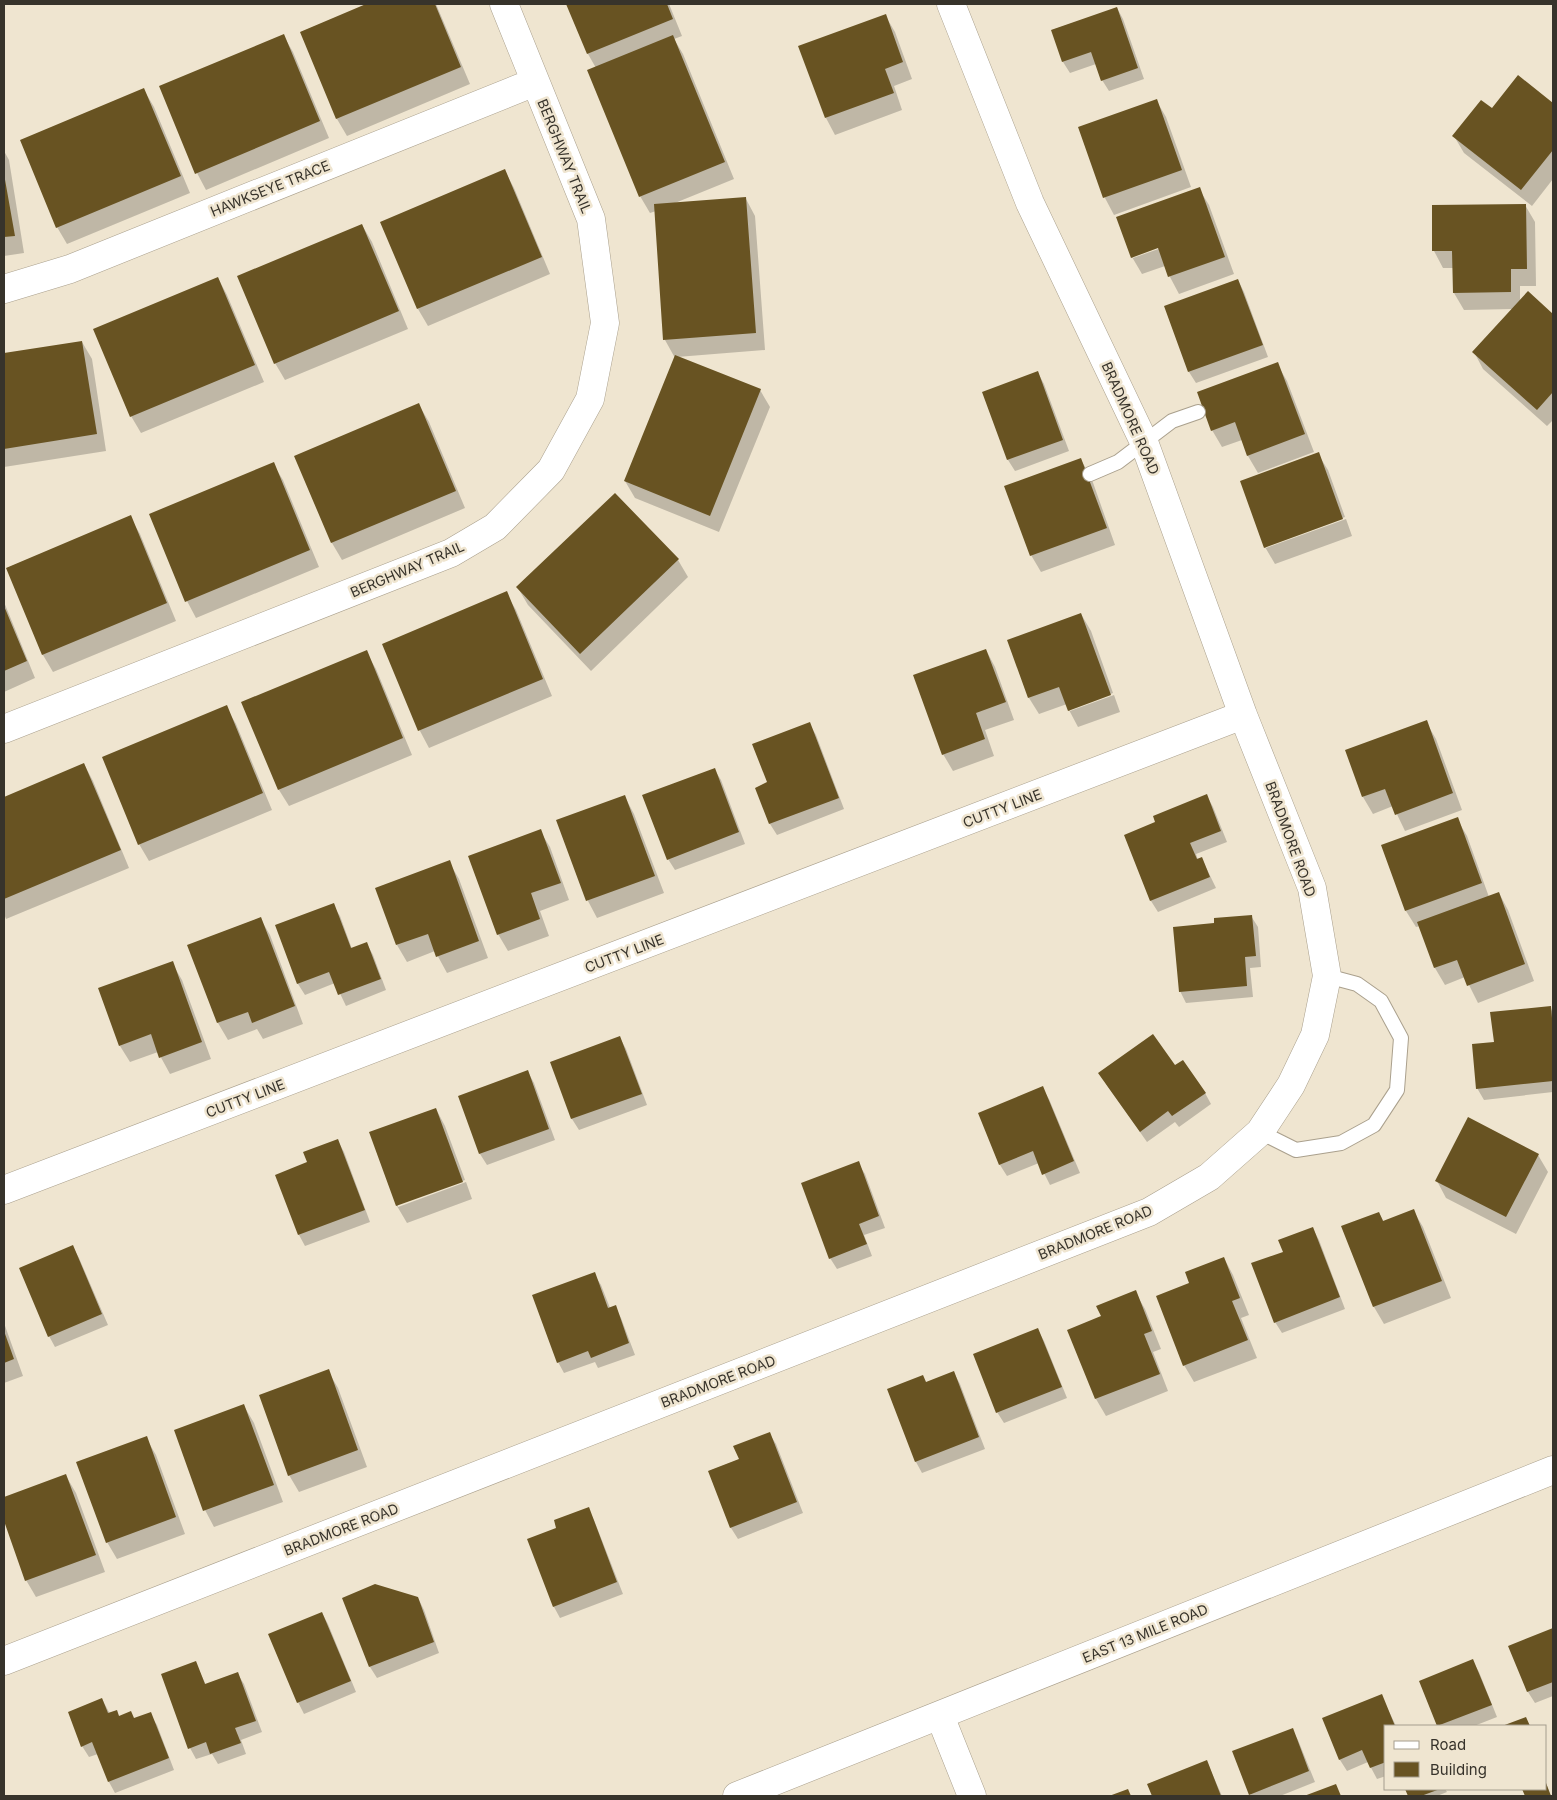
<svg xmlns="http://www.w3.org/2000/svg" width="1557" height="1800" viewBox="0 0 1557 1800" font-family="Inter,sans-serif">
<rect width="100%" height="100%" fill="#efe5d0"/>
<path fill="#0003" fill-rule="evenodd" d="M369 4H436L470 84 347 136 337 119 301 32Z
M568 4H669L682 36 674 39 683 54 734 179 675 203 746 199 755 216 765 350 677 357 760 390 770 407 719 532 635 498 625 481 675 358 665 340 656 211 650 213 640 196 596 68 588 54Z
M1117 8 1123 19 1144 79 1109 91 1102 80 1096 64 1070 73 1063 62 1052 30Z
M885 15 895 32 912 79 894 86 902 110 835 135 826 118Z
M283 35 293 52 329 138 206 190 197 173Z
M1519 77 1553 104V179L1532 206 1464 153 1454 136 1493 110Z
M144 90 154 107 190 193 67 244 57 227 21 141Z
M1156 100 1166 117 1191 187 1114 215 1105 198 1079 128Z
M4 151 9 160 24 253 4 256Z
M505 171 514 188 550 274 428 326 418 309Z
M1199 189 1209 205 1234 274 1179 294 1170 277 1165 266 1142 274 1132 257 1118 218ZM1163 245 1164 247 1133 258V256Z
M1525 205 1535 222 1536 286H1520V301L1528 293 1553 316V420L1547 426 1483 369 1474 352 1513 309 1464 310 1454 293V268H1443L1434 251 1433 207Z
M362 225 372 242 408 329 285 380 275 363Z
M218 278 227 295 264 382 141 433 131 416Z
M1238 280 1244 292 1268 357 1196 383 1189 372 1166 307Z
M82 342 92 359 106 451 4 467V354Z
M1277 364 1287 381 1314 452 1258 473 1248 456 1242 440 1222 447 1212 430Z
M1038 373 1044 384 1069 451 1015 471 1008 460 983 393Z
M419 405 429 422 465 508 342 560 332 543 296 456Z
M1318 454 1328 470 1345 517 1266 546V548L1346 519 1352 536 1275 564 1265 547Z
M1081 460 1091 477 1115 545 1041 572 1031 555Z
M273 464 283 480 319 567 196 618 187 601 151 515Z
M615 494 678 560 688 577 591 671 528 605 518 588Z
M130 517 140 534 176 621 53 672 43 655 7 568Z
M506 593 516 610 552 696 429 748 420 731 384 645Z
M4 602 35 678 4 692Z
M1081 614 1091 631 1113 693 1070 709V711L1114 695 1120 712 1078 727 1069 710 1067 704 1039 714 1029 698Z
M986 650 995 667 1014 720 985 730 994 756 953 771 943 754Z
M366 652 376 669 412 755 289 806 279 790Z
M226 707 236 724 272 810 149 861 139 844Z
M1426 722 1436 739 1462 810 1405 831 1393 806 1373 814 1363 797Z
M809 723 816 735 844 809 777 835 770 824 756 788 769 783Z
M84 764 93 781 129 868 6 919 4 914V798Z
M714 769 721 780 745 844 675 870 668 859Z
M1207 796 1213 807 1227 842 1196 854 1198 860 1202 859 1216 888 1158 912 1151 901 1125 836 1157 823Z
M625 797 634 814 664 893 597 918 588 901 558 821Z
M1457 819 1467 836 1489 897 1499 893 1508 910 1534 981 1478 1003 1465 977 1445 985 1435 968 1420 926 1416 927 1406 911Z
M540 831 550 847 569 900 540 911 549 936 508 951 498 934Z
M449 862 459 879 488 958 447 973 435 951 407 962 397 945Z
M333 905 340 916 352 949 367 944 373 955 386 990 346 1006 335 983 305 995 298 984 277 926Z
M1251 916 1258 927 1261 967 1250 968 1253 997 1186 1003 1180 991 1216 925Z
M260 918 270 935 303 1024 263 1039 257 1029 228 1040 218 1023 189 945Z
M172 963 182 980 211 1059 170 1074 158 1052 130 1062 120 1046Z
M1550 1007 1553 1013V1092L1484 1100 1477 1088 1495 1043Z
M620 1038 626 1049 647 1105 579 1130 572 1119 552 1063Z
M528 1072 534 1083 555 1140 487 1165 480 1154 460 1097Z
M1106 1084 1205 1093 1211 1104 1179 1127 1175 1122 1147 1142Z
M1042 1088 1049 1099 1080 1173 1050 1185 1039 1163 1007 1176 1000 1165 979 1114Z
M436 1109 445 1126 465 1180 398 1204V1207L466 1182 472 1199 407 1223 397 1206 371 1133Z
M338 1141 344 1152 370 1222 305 1246 299 1235 309 1163Z
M1538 1155 1548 1172 1516 1234 1446 1198 1437 1181Z
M858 1163 865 1174 885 1228 864 1235 872 1256 837 1269 830 1258Z
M1413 1210 1423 1227 1451 1298 1384 1324 1374 1307 1343 1227 1379 1213 1384 1222Z
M1313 1229 1319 1240 1345 1309 1282 1333 1275 1322 1284 1253Z
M73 1247 79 1258 108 1325 55 1347 49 1336Z
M1224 1258 1233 1275 1249 1315 1241 1318 1257 1358 1194 1382 1184 1365 1191 1284Z
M594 1274 601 1285 610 1308 615 1306 621 1318 635 1355 598 1368 595 1362 564 1373 558 1362Z
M1135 1292 1145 1309 1161 1349 1153 1352 1168 1391 1106 1416 1096 1399 1069 1330 1102 1317Z
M4 1323 23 1376 4 1383Z
M1038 1330 1044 1341 1067 1398 1004 1423 997 1412Z
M328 1371 338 1388 367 1467 299 1492 289 1475Z
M954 1373 960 1384 985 1449 922 1473 916 1462 888 1390 927 1383Z
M244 1406 254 1423 283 1502 214 1527 205 1510Z
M769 1433 776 1444 803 1513 738 1539 731 1528 709 1471 740 1459Z
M146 1438 156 1455 185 1534 117 1559 107 1542Z
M66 1476 76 1493 105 1572 36 1597 26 1580 4 1518V1498Z
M588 1509 594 1520 623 1594 560 1618 554 1607 558 1529Z
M343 1598H418L424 1610 439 1653 377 1678 370 1667Z
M322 1613 328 1624 356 1692 304 1714 298 1702Z
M1553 1629V1696L1535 1703 1528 1692 1510 1647Z
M1472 1660 1479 1672 1497 1717 1474 1726H1438L1420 1682Z
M195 1662 206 1685 237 1673 244 1684 262 1732 241 1740 246 1754 218 1764 212 1754 196 1759 190 1748Z
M1381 1695 1396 1726H1386V1776L1377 1779 1368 1762 1347 1771 1340 1760 1324 1719Z
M102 1699 110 1714 135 1719 150 1714 157 1725 174 1770 115 1793 109 1782 98 1754 89 1757 82 1746Z
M1292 1729 1298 1740 1315 1782 1280 1796H1252L1250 1794Z
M1207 1762 1222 1796H1153L1148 1784Z
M1546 1783 1551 1796H1526L1524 1789H1546Z
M1407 1789H1445L1447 1792 1437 1796H1410Z"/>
<path fill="#685322" d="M366 4H435L461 67 336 119 300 32Z
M566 4H667L673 19 587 54Z
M1117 7 1138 68 1101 81 1091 52 1062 62 1051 30Z
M886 14 903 62 885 69 894 93 825 118 798 46Z
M284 34 320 121 195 174 159 86Z
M673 35 725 162 639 197 587 70Z
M1518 75 1553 103V150L1521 190 1452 136 1481 100 1492 108Z
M144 88 181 176 56 228 20 140Z
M1157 99 1182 170 1103 198 1078 127Z
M505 169 542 257 417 309 380 222Z
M4 174 15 236 4 237Z
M1200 187 1225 257 1168 277 1158 248 1131 258 1116 217Z
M746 197 756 333 663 340 654 204Z
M1526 204 1527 269H1511V292L1453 293 1452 251H1432V205Z
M362 224 399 311 274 364 237 276Z
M218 277 255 365 130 417 93 329Z
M1238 279 1263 345 1188 372 1164 306Z
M1528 291 1553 314V392L1537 410 1472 352Z
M82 341 97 434 4 449V353Z
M675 355 761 389 710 516 624 481Z
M1278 362 1305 434 1247 456 1235 422 1211 431 1197 392Z
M1038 371 1063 440 1007 460 982 392Z
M419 403 456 491 331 543 294 456Z
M1319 452 1343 519 1264 548 1240 481Z
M1081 458 1107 528 1030 556 1004 486Z
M274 462 310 550 185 602 149 514Z
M615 493 679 559 580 654 516 587Z
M131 515 167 603 42 655 6 568Z
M507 591 543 679 418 731 382 644Z
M4 606 27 661 4 671Z
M1081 613 1111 695 1068 711 1059 687 1028 698 1007 640Z
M986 649 1006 702 976 713 985 739 942 755 913 675Z
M367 650 403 738 278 790 241 702Z
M227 705 263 793 138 845 102 757Z
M1427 720 1453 793 1395 815 1385 789 1362 797 1345 750Z
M810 722 839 798 769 824 755 788 767 782 752 744Z
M84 763 121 850 4 899V797Z
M715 768 739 832 667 860 642 795Z
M1207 794 1221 831 1190 843 1197 859 1202 857 1210 877 1150 901 1124 835 1155 822 1153 816Z
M625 795 655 876 586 901 556 820Z
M1458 817 1482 883 1405 911 1381 845Z
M541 829 561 883 531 893 540 919 497 935 468 856Z
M450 860 479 941 436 957 428 934 396 945 375 888Z
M1499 892 1525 964 1467 986 1457 960 1434 968 1417 922Z
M334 903 351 948 367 942 381 979 338 995 329 972 297 984 275 925Z
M1252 915 1256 956 1245 957 1247 986 1179 992 1173 927 1214 923V918Z
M261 917 295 1006 252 1023 248 1012 217 1023 187 945Z
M173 961 202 1042 159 1058 151 1034 119 1046 98 988Z
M1551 1006 1553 1030V1081L1476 1089 1472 1044 1494 1042 1490 1012Z
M1153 1034 1175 1065 1183 1060 1206 1093 1172 1116 1168 1111 1140 1132 1098 1073Z
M620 1036 642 1094 571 1119 550 1062Z
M528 1070 549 1129 479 1154 458 1096Z
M1043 1086 1074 1161 1042 1175 1033 1151 999 1165 978 1113Z
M436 1108 463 1182 396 1206 369 1132Z
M1468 1117 1539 1154 1506 1217 1435 1181Z
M338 1139 365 1210 298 1235 275 1175 307 1162 303 1152Z
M859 1161 879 1216 859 1224 867 1244 829 1259 801 1183Z
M1414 1209 1442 1281 1373 1307 1341 1226 1379 1212 1383 1221Z
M1313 1227 1340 1297 1274 1323 1251 1263 1283 1252 1278 1240Z
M73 1245 102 1314 48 1337 19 1268Z
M1224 1257 1240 1298 1232 1301 1248 1340 1183 1366 1156 1296 1189 1283 1185 1272Z
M595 1272 608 1308 616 1305 629 1343 591 1358 588 1351 557 1363 532 1295Z
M1136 1290 1152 1331 1144 1334 1160 1374 1095 1399 1067 1330 1101 1316 1096 1306Z
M1038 1328 1062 1387 996 1413 973 1354Z
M4 1331 14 1359 4 1363Z
M329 1369 358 1450 288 1476 259 1395Z
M954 1371 979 1437 915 1462 887 1389 923 1375 926 1382Z
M244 1404 274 1485 203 1511 174 1430Z
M770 1432 797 1502 730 1528 708 1471 739 1459 733 1446Z
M147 1436 176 1517 106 1543 76 1462Z
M66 1474 96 1555 25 1581 4 1521V1497Z
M589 1507 617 1582 553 1607 527 1539 556 1528 554 1520Z
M375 1584 418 1597 434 1642 369 1667 342 1598Z
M322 1612 351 1681 297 1703 268 1634Z
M1553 1628V1682L1527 1692 1508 1646Z
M1473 1659 1492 1705 1437 1726 1419 1681Z
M196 1661 205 1684 238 1672 256 1721 235 1728 241 1743 210 1754 206 1742 188 1749 161 1674Z
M1382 1694 1395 1726H1386V1743H1384L1386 1749V1762L1370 1768 1362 1750 1339 1760 1322 1718Z
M102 1698 108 1713 117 1710 119 1716 131 1711 134 1718 151 1712 169 1758 108 1782 92 1742 81 1747 68 1712Z
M1526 1717 1530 1726H1502Z
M1293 1728 1309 1771 1249 1795 1232 1751Z
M1207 1760 1221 1796H1152L1147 1784Z
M1546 1783 1551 1796H1525L1522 1789H1546Z
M1336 1784 1341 1796H1304Z
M1128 1789 1131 1796H1109Z
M1405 1789H1440L1421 1796H1408Z"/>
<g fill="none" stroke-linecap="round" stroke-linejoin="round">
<g stroke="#aaa08d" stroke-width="16">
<path id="lane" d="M1090 474 1118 462 1172 421 1198 412
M1260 1132 1296 1150 1341 1143 1374 1125 1397 1090 1401 1038 1381 1001 1357 984 1327 976"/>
</g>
<g stroke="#aaa08d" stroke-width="29">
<path id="street" d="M4 289 70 269 535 82
M4 729 451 553 495 527 551 470 590 399 605 323 591 219 504 4
M4 1190 1243 715
M4 1661 1149 1212 1209 1177 1260 1132 1291 1085 1315 1035 1327 976 1312 888 1243 715 1144 442 1030 203 951 4
M940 1716 972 1796"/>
</g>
<g stroke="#aaa08d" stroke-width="29">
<path id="secondary" d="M737 1796 1553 1470"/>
</g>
<use href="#lane" stroke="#fff" stroke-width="14"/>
<use href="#street" stroke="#fff" stroke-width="28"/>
<use href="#secondary" stroke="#fff" stroke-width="28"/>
</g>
<g text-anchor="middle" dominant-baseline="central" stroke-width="5" stroke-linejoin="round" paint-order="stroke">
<g font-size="14" fill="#37332b" stroke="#efe5d0">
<text transform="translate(565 156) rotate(68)">BERGHWAY TRAIL</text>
<text transform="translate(270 188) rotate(-22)">HAWKSEYE TRACE</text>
<text transform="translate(1131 418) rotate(66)">BRADMORE ROAD</text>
<text transform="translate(407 569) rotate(-23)">BERGHWAY TRAIL</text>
<text transform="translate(1002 808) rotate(-21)">CUTTY LINE</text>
<text transform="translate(1291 839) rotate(70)">BRADMORE ROAD</text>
<text transform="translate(624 953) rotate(-21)">CUTTY LINE</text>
<text transform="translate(245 1098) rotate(-21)">CUTTY LINE</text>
<text transform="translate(1095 1232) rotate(-22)">BRADMORE ROAD</text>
<text transform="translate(718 1381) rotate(-21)">BRADMORE ROAD</text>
<text transform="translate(341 1529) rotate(-21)">BRADMORE ROAD</text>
<text transform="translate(1145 1633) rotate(-22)">EAST 13 MILE ROAD</text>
</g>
</g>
<rect width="1557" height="1800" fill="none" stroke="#37332b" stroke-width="10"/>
<rect x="1384" y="1725" width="162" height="65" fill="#efe5d0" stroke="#a59e8e"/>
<rect x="1394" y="1741" width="25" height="8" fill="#ffffff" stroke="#a59e8e"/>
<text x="1430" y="1750" font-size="15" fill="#37332b">Road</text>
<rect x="1394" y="1762" width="25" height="15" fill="#685322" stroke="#a59e8e"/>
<text x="1430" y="1775" font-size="15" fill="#37332b">Building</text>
</svg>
